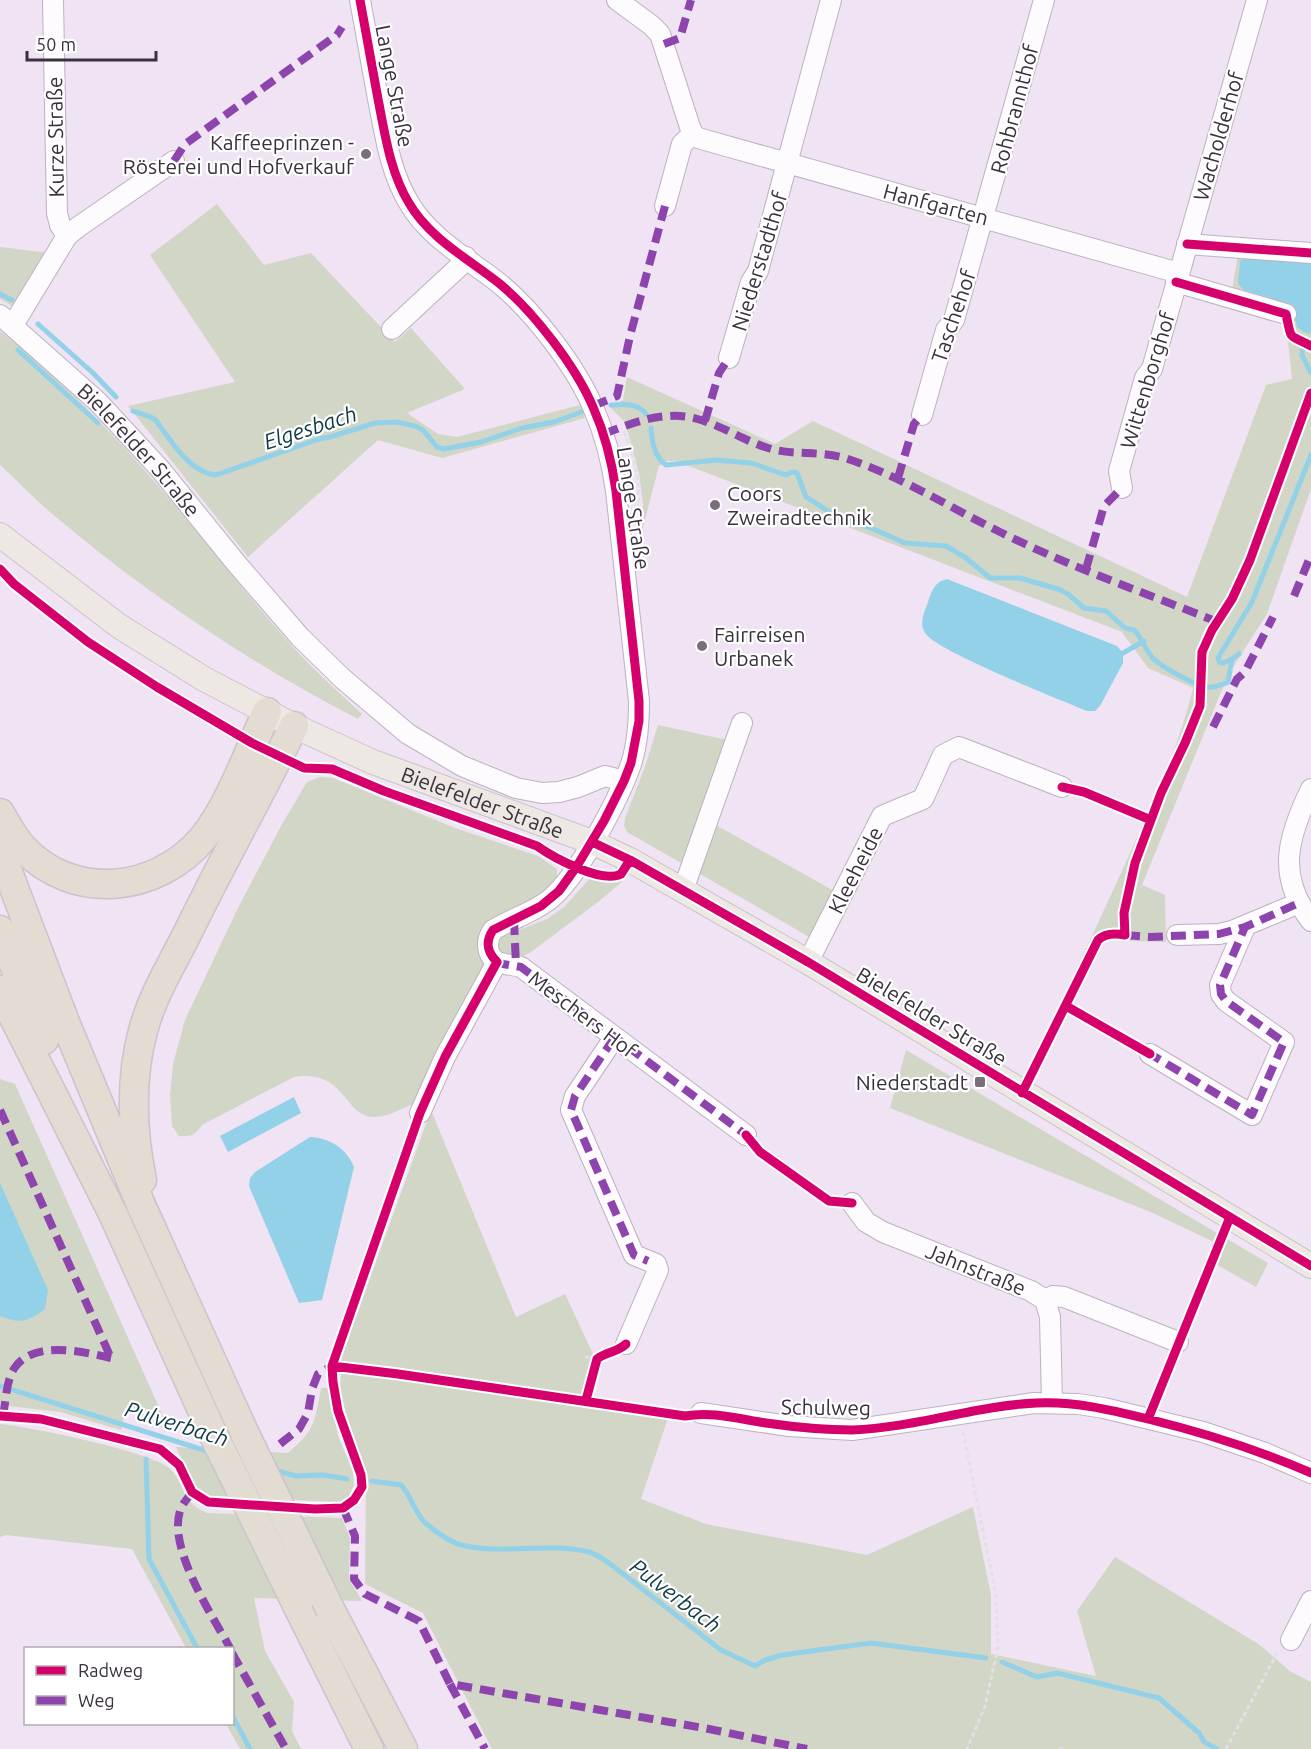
<svg xmlns="http://www.w3.org/2000/svg" width="1311" height="1749" viewBox="0 0 1311 1749" font-family="Ubuntu,sans-serif">
<rect width="100%" height="100%" fill="#f0e3f3"/>
<path fill="#d1d6c7" d="M217 204 264 265 311 253 395 342 411 328 465 389 407 413 438 434 457 437 580 405 585 418 442 458 378 440 248 557 128 406 235 382 150 255Z
M0 247 50 253 16 308 0 299Z
M1238 254 1311 260V489L1267 614 1228 675 1142 885 1165 895 1166 942 1105 940 1037 1077 1026 1071C1063 998 1098 924 1132 849 1155 797 1180 744 1193 688L1148 668 1122 632 676 461H667L659 466 642 531 643 505 639 473 625 422 610 407 623 400 627 377 775 444 813 421 1187 597 1266 385 1292 379 1285 313 1232 291Z
M0 331C59 377 110 430 159 487 211 546 257 611 312 667 328 683 345 698 362 714L358 719C248 662 144 592 50 512 32 497 17 480 0 465Z
M658 725 741 743 712 823 836 892 813 939 627 832 624 826 625 818 645 767Z
M320 777 333 778 455 828 538 856 557 869V880L545 892 489 923C471 940 486 949 485 969L418 1102C405 1107 387 1118 373 1117 344 1116 345 1068 294 1077L202 1125C196 1135 190 1137 179 1136L172 1126 170 1095 173 1064 185 1020 238 908 281 826 307 782Z
M591 877H595L608 883 623 881 598 902 531 952 519 958 500 953 497 942 501 937 547 919 565 906Z
M906 1050 1268 1263 1256 1287 1212 1262 1214 1242 1153 1213 890 1108Z
M0 1079 15 1084 170 1432 126 1408 121 1430 60 1412 0 1405Z
M431 1110 516 1317 565 1294 593 1354 583 1396 671 1409 641 1499 706 1524 867 1555 973 1507 991 1595V1654L1096 1676 1077 1611 1115 1557 1260 1645 1291 1672 1311 1682V1749H492L423 1613 365 1584 366 1484 340 1391 342 1356Z
M321 1388H328L338 1436 353 1472 354 1485 349 1496 338 1502 211 1496C192 1491 184 1463 176 1447L288 1453C315 1430 315 1422 321 1388Z
M0 1424C27 1426 152 1452 169 1468 187 1485 178 1500 207 1513L342 1518 350 1538 349 1579 362 1601 254 1598 265 1651 294 1702 292 1731 301 1749H240L226 1724H232V1648H186L132 1549 6 1535 0 1537Z"/>
<path fill="#92d1e7" d="M1244 257 1311 263V334L1304 332 1297 327 1293 305 1244 290 1238 284 1240 262Z
M947 579 1117 646 1123 653V663L1100 706 1095 711H1087C1061 700 936 651 925 633 919 623 924 613 928 602 932 591 934 582 947 579Z
M294 1097 301 1113 228 1152 220 1136Z
M310 1137C330 1138 346 1148 354 1167L322 1300 299 1303 249 1186 250 1178 255 1172Z
M0 1183 48 1290 45 1309C28 1322 20 1324 0 1316Z"/>
<g fill="none" stroke-linecap="round" stroke-linejoin="round">
<path stroke="#92d1e7" stroke-width="5" d="M0 294 12 300
M38 324 93 373 116 397
M1303 347 1302 355 1311 373
M18 350 98 423
M611 405C625 404 637 403 646 414
M133 411C140 414 154 416 158 423 171 442 191 473 216 475L319 439 330 437 375 423 396 422 415 426 423 430 437 447 444 449 481 442 522 428 554 422 584 411
M651 428C652 442 654 456 666 465L716 460 751 463 786 475 792 472 797 473 806 497 841 519 871 528 905 543 946 546 966 558 990 578H1020L1058 589 1068 594 1084 608 1106 611 1125 628 1134 630C1142 638 1145 649 1152 657 1159 666 1194 684 1205 687 1213 688 1222 685 1228 682L1232 659 1239 654
M1123 653 1144 641
M1232 659 1223 663 1219 662 1218 658 1252 602 1311 455
M0 1386 210 1452
M146 1459 149 1559 197 1648
M274 1470 296 1476 323 1475 347 1479
M372 1481 401 1485C412 1497 416 1517 429 1526 437 1533 451 1542 461 1545 503 1555 547 1542 589 1552 596 1554 603 1559 609 1563L721 1650 755 1666 765 1660 782 1655 871 1643 986 1658
M1002 1662 1037 1677 1057 1673 1159 1698 1199 1733 1204 1742 1217 1749
M232 1715 250 1749"/>
<g stroke="#bcb3bf" stroke-width="22">
<g id="minor">
<path d="M53 0 57 213 60 225 67 236"/>
<path d="M360 0C366 33 372 66 378 99 385 134 390 172 409 203 429 238 470 260 500 284 534 312 576 367 593 407 605 434 612 462 616 491L639 701C639 722 638 743 631 764 619 799 578 877 549 900 532 913 511 919 493 930 485 941 486 959 501 963 508 965 514 965 521 967L746 1135"/>
<path d="M617 0 651 25 660 34 690 127 693 134 698 138 1179 273"/>
<path d="M665 206 682 144 693 134"/>
<path d="M1187 244 1311 253"/>
<path d="M1176 282 1286 314"/>
<path id="s1" d="M0 315 98 402 160 469 236 563 300 637 343 679 408 734 462 766 516 788 542 793 559 792 578 787 605 776 624 781"/>
<path d="M13 325 67 236 78 227 174 161"/>
<path d="M392 329 462 264 466 257"/>
<path d="M729 358 751 282 758 271 831 0"/>
<path d="M922 415 946 330 954 320 1044 0"/>
<path d="M1122 488 1119 471 1145 378 1152 369 1257 0"/>
<path d="M1311 789C1288 836 1276 875 1311 921"/>
<path d="M683 890 742 723"/>
<path d="M1177 935 1219 934 1232 931 1299 903"/>
<path d="M808 962 882 816 923 799 943 755 959 747 1062 787"/>
<path d="M614 1038 575 1096 571 1110 634 1255 656 1264 658 1270 626 1344"/>
<path d="M1150 1054 1252 1115 1284 1042 1226 1001 1221 994 1220 985 1245 927"/>
<path d="M420 1113 445 1057 497 962"/>
<path d="M852 1203 866 1222 883 1232 1031 1291 1045 1300 1050 1317 1052 1403"/>
<path d="M1045 1300 1053 1296 1064 1297 1178 1342"/>
<path d="M701 1413 789 1426 852 1430 1034 1403 1078 1404 1104 1408 1203 1432 1265 1453 1311 1473"/>
<path d="M1291 1640 1311 1601"/>
</g>
</g>
<g stroke="#cac4cc" stroke-width="26">
<g id="major">
<path id="s2" d="M0 535 119 626 204 679 294 726 373 762 592 842 630 860 808 962 1311 1266"/>
</g>
</g>
<g stroke="#cac4cc" stroke-width="31">
<path id="highway" d="M0 813C7 825 13 837 22 847 73 902 157 893 203 838 230 805 248 752 267 712
M0 851 65 1022 141 1205 244 1432
M0 930 44 1040
M0 990 113 1214 212 1432
M142 1180C132 1132 130 1078 143 1031 152 996 172 964 188 932 222 862 260 795 294 726
M298 1607 369 1749
M330 1609 403 1749"/>
</g>
<path stroke="#e3e0e5" stroke-width="3" stroke-dasharray="4.5 3" stroke-linecap="butt" d="M624 432C633 454 642 484 637 507
M757 1148 829 1201 835 1202
M1185 1325 1223 1234
M585 1357 597 1359
M586 1400 597 1359 610 1352
M1154 1403 1172 1359
M0 1416C40 1417 80 1427 118 1438 131 1441 146 1443 158 1448 191 1462 179 1500 221 1503
M963 1432 996 1595 998 1647 985 1706 967 1749
M305 1508C316 1509 332 1511 343 1508 364 1502 363 1477 357 1461 353 1450 347 1441 344 1431 336 1410 333 1388 332 1366L398 1374 685 1416
M1059 1749H1064
M1226 1749 1276 1655 1280 1651"/>
<use href="#minor" stroke="#fdfbfd" stroke-width="20"/>
<use href="#major" stroke="#ede8e3" stroke-width="24"/>
<use href="#highway" stroke="#e2dcd2" stroke-width="28"/>
<g stroke="#cac4cc" stroke-width="31" stroke-linecap="butt">
<path id="highway-bridge" d="M212 1432 298 1607
M244 1432 330 1609"/>
</g>
<use href="#highway-bridge" stroke="#e2dcd2" stroke-width="28"/>
<path stroke="#8e44ad" stroke-width="8" stroke-dasharray="15 8" stroke-linecap="butt" d="M664 44 680 38 691 0
M174 161 185 144 337 35 342 27
M593 406 617 396 630 336 665 206
M705 421 719 373 729 358
M604 434C624 426 647 417 669 416 705 413 735 438 768 448 793 456 821 450 848 459 902 477 949 507 1000 532 1070 567 1145 593 1218 622
M898 478 914 424 922 415
M1086 569 1104 506 1122 488
M1294 596 1311 555
M1213 727 1237 679 1245 672 1273 617
M514 920 516 965
M1125 935 1150 937 1219 934 1245 927 1299 903
M495 960 503 964 521 967 746 1135
M614 1038 575 1096 571 1110 634 1255 648 1261
M1147 1052 1252 1115 1284 1042 1226 1001 1221 994 1220 985 1245 927
M0 1110 111 1358
M3 1416C6 1401 6 1378 16 1366 36 1340 84 1352 111 1358
M280 1444 299 1429 308 1413 312 1389 318 1374 332 1366 333 1364
M192 1492C188 1498 182 1504 180 1511 168 1549 212 1615 230 1648
M343 1508 355 1536 354 1579 365 1594 419 1621 450 1684 704 1728 807 1749
M232 1653 286 1749
M450 1684 485 1749"/>
<g stroke="#fff" stroke-width="13">
<path id="cycleway" d="M1187 244 1311 253
M1176 282 1286 314C1292 343 1288 333 1311 346
M0 569 14 584 88 642 157 687 252 743 304 768 332 769 384 791 537 846C554 858 602 884 621 874L630 860
M1062 787 1084 792 1151 820
M592 842 630 860 808 962 1311 1266
M1066 1006 1150 1054
M1022 1093 1098 940C1105 933 1115 933 1125 935L1124 913 1135 863 1161 793 1185 743 1200 706 1202 652 1212 630 1232 599 1250 560 1311 393
M746 1135 760 1152 829 1201 852 1203
M332 1366 398 1374 685 1416C712 1411 739 1419 766 1423 794 1427 824 1430 852 1430 914 1428 974 1406 1036 1403 1074 1401 1111 1410 1148 1419 1205 1433 1257 1449 1311 1473
M586 1400 597 1359C606 1352 618 1352 626 1344
M0 1416 41 1419 160 1449 179 1465 192 1492 208 1502 315 1509 343 1508 354 1500 362 1487 361 1475 338 1411 333 1382 332 1366 420 1113 445 1057 497 962C487 952 485 942 493 930L541 906 559 891 577 866 604 821 624 781 631 763 639 721V701L616 491C612 462 605 434 593 407 576 367 534 312 500 284 470 260 429 238 409 203 390 172 385 134 378 99 372 66 366 33 360 0
M1148 1419 1230 1217"/>
</g>
<use href="#cycleway" stroke="#d6006c" stroke-width="9"/>
</g>
<g fill="#796f7c" stroke="#fff" stroke-width="2">
<circle cx="366" cy="154" r="6"/>
<circle cx="715" cy="505" r="6"/>
<circle cx="702" cy="646" r="6"/>
<rect x="974" y="1076" width="12" height="12" rx="3"/>
</g>
<g text-anchor="middle" dominant-baseline="central" stroke-width="4.5" stroke-linejoin="round" paint-order="stroke">
<g font-size="21" fill="#39313c" stroke="#fff">
<text transform="translate(395 86) rotate(79)">Lange Straße</text>
<text transform="translate(1014 109) rotate(-75)">Rohbrannthof</text>
<text transform="translate(1218 136) rotate(-74)">Wacholderhof</text>
<text transform="translate(55 137) rotate(-91)">Kurze Straße</text>
<text transform="translate(936 204) rotate(15)">Hanfgarten</text>
<text transform="translate(759 261) rotate(-73)">Niederstadthof</text>
<text transform="translate(953 316) rotate(-71)">Taschehof</text>
<text transform="translate(1147 380) rotate(-73)">Wittenborghof</text>
<text stroke="none"><textPath href="#s1" startOffset="194">Bielefelder Straße</textPath></text>
<text transform="translate(634 508) rotate(81)">Lange Straße</text>
<text stroke="none"><textPath href="#s2" startOffset="555">Bielefelder Straße</textPath></text>
<text transform="translate(855 870) rotate(-63)">Kleeheide</text>
<text transform="translate(583 1014) rotate(37)">Meschers Hof</text>
<text transform="translate(932 1016) rotate(31)">Bielefelder Straße</text>
<text transform="translate(976 1269) rotate(22)">Jahnstraße</text>
<text transform="translate(826 1407) rotate(1)">Schulweg</text>
</g>
<g font-size="21" fill="#39313c" stroke="#fff" text-anchor="end">
<text x="354" y="142">Kaffeeprinzen -<tspan x="354" dy="24">Rösterei und Hofverkauf</tspan></text>
<text x="727" y="493" text-anchor="start">Coors<tspan x="727" dy="24">Zweiradtechnik</tspan></text>
<text x="714" y="634" text-anchor="start">Fairreisen<tspan x="714" dy="24">Urbanek</tspan></text>
<text x="968" y="1082">Niederstadt</text>
</g>
<g font-size="22" font-style="italic" fill="#0e3b46" stroke="#fff">
<text transform="translate(310 427) rotate(-18)">Elgesbach</text>
<text transform="translate(177 1423) rotate(17)">Pulverbach</text>
<text transform="translate(676 1595) rotate(37)">Pulverbach</text>
</g>
</g>
<rect x="24" y="1647" width="210" height="78" fill="#ffffff" stroke="#b0adb1" stroke-width="1.5"/>
<rect x="36" y="1666" width="30" height="9" fill="#d6006c" stroke="#b0adb1" stroke-width="1.5"/>
<text x="78" y="1677" font-size="18" fill="#39313c">Radweg</text>
<rect x="36" y="1696" width="30" height="9" fill="#8e44ad" stroke="#b0adb1" stroke-width="1.5"/>
<text x="78" y="1707" font-size="18" fill="#39313c">Weg</text>
<path d="M27 51v9h129v-9" fill="none" stroke="#39313c" stroke-width="3"/>
<text x="36" y="51" font-size="18" fill="#39313c" stroke="#ffffff" stroke-width="4.5" paint-order="stroke">50 m</text>
</svg>
